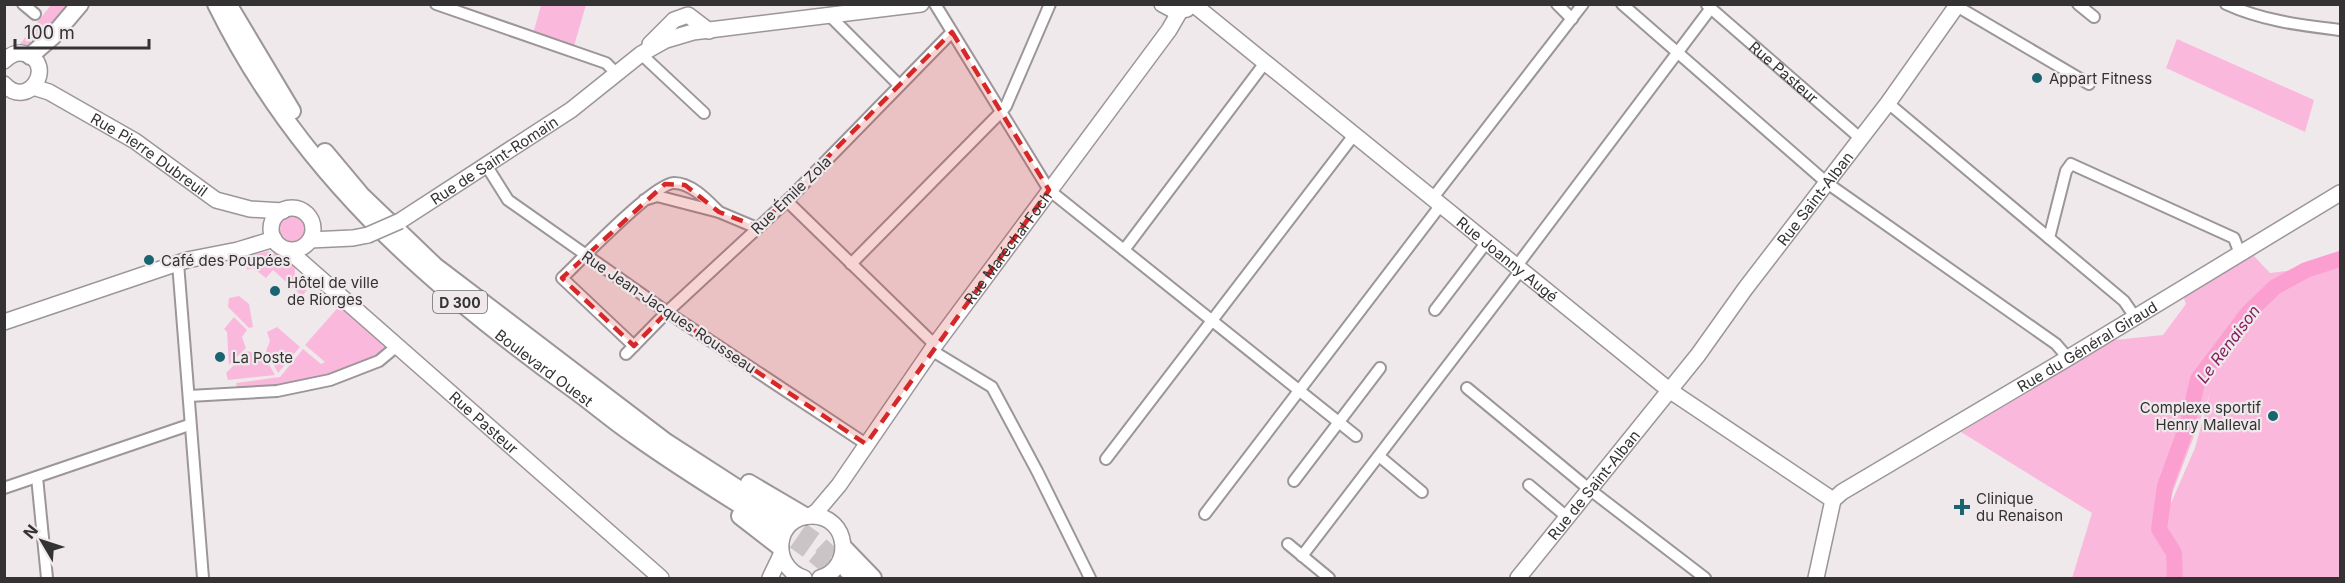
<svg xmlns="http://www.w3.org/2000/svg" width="2345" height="583" viewBox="0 0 2345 583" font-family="Inter,sans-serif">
<rect width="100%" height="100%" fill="#efe9ec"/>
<path fill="#fab9dc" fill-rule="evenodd" d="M51 5H70L31 45 20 44Z
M541 5H586L574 46 533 34Z
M2177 39 2314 100 2305 132 2166 68Z
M276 229a16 16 0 1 1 32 0a16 16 0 1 1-32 0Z
M269 251 290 262 295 267 294 288 298 291 301 288 307 290 302 296 273 270 266 278 253 268 247 270 245 259 249 256Z
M2254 256 2270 273 2340 264V578H2072L2092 513 1961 432 2114 340 2163 335 2186 304 2181 290ZM2210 394 2195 448 2171 503 2170 499Z
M239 296 249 304 253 327 249 328 228 307 229 298Z
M342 303 389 345C349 383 290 384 238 392L236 383 280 377 303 349 321 364 325 362 305 345Z
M234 317 247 330 242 337 246 348 229 365 227 332 224 329Z
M277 327 300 347 278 373 266 351 270 341 267 332Z
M248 351 255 354 262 352 275 375 228 380 226 373Z"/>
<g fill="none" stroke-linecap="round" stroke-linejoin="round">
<path stroke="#fb9fd1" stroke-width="16" d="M2175 578 2174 553 2159 529 2165 486 2187 426 2198 379 2248 313 2275 287 2306 270 2340 259"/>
<path stroke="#cac4c7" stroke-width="16" stroke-dasharray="16 8" stroke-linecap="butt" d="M782 517 818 542 847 570
M775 527 810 552 838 575"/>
<g stroke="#9c9699" stroke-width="14">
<g id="street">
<path d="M23 4 35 14"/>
<path d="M436 4 606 63 616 73"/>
<path d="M935 4 1049 190 1356 436"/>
<path d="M1557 4 1572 19"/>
<path d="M1622 4 1827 183 2056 344 2068 358"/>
<path d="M1953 4 2089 84"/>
<path d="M2078 4 2094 17"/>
<path d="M2226 4C2263 21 2300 25 2340 30"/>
<path id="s1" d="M1707 5 1860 138"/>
<path d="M830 16 899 85"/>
<path d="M641 54 704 113"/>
<path d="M1888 103 2124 301 2135 317"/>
<path d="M486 165 508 200 667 312 866 444"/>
<path d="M1432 199 1583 4"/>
<path d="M787 201 935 345"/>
<path d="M719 212 757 228"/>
<path d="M2049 238 2066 171 2071 164 2234 238 2240 254"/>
<path d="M1124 250 1264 64"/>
<path d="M178 263 203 578"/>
<path d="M851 264 1001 112 1006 106 1050 4"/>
<path d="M1516 267 1711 8"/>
<path d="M1435 310 1486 243"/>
<path d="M634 346 562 278C580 261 654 183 674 183 692 183 708 201 719 212L657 196 644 200"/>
<path d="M931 350 992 387 1037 471 1090 578"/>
<path d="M626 354 667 312 787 201 952 32"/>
<path d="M1467 388 1589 489 1705 578"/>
<path d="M189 396 277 391 330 380 379 361 397 346"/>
<path d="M1379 456 1422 492"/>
<path d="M1106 459 1354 135"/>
<path d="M37 477 47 578"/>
<path d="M1294 481 1380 368"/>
<path d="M1529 485 1567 517"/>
<path d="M4 488 189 425"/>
<path d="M1205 514 1440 206"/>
<path d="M1288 544 1329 578"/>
<path d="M1302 556 1520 271"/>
</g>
</g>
<g stroke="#9c9699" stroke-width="18">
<g id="secondary">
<path d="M1162 4 1175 11 1187 9"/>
<path id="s2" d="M1193 4 1669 390 1833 500"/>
<path d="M650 44 674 20 688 15 709 31"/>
<path d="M4 61C10 55 18 51 26 54 56 64 29 111 4 84"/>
<path id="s3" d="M33 87 49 92 135 141 216 200 250 209 283 211"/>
<circle cx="292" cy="229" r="21"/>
<path id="s4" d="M400 221 571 110 641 54 666 40 693 32 921 4"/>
<path d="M310 240 353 238 368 235"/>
<path id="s5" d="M288 250 661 578"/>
<path d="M4 322 187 260 238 250 274 239"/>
<path id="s6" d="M1833 500 1842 492 2068 358 2340 193"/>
<path id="s7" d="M810 516 817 511 839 485 935 345 1169 30 1180 11"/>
<path d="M770 578 781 555"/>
<path d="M804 578C770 567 774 516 812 516 849 516 854 568 820 578"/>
<path id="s8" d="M1518 578 1698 355 1745 289 1888 103 1958 4"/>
<path d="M1816 578 1833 500"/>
</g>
</g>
<g stroke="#9c9699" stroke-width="20">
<g id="primary">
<path id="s9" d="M216 4C298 171 425 282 573 389 594 404 613 421 634 435 680 468 728 497 775 527"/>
<path d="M228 4 292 111"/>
<path d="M30 56 52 37 80 4"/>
<path d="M325 152 361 195 435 266 666 442 782 517"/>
<path d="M749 483 805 516"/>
<path d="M740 516 780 547"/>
<path d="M844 548 873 578"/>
<path d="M847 570 855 578"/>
</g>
</g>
<use href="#street" stroke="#fff" stroke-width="10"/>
<use href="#secondary" stroke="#fff" stroke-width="15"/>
<use href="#primary" stroke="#fff" stroke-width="16"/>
<g stroke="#9c9699" stroke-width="18" stroke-linecap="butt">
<path id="secondary-bridge" d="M368 235 400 221"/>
</g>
<use href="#secondary-bridge" stroke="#fff" stroke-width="15"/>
</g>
<path fill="#d62828" fill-opacity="0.2" stroke="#d62828" stroke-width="4.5" stroke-dasharray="12 8" stroke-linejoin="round" d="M952 32 1049 190 866 444 667 312 634 346 562 278 665 184 685 185 719 212 758 227Z"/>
<g fill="#1a6470" stroke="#efe9ec" stroke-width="2">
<circle cx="2037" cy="78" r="6"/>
<circle cx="149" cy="260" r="6"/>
<circle cx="275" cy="291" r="6"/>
<circle cx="220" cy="357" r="6"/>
<circle cx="2273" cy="416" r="6"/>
<path d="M1959 498h6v6h6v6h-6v6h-6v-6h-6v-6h6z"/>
</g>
<g text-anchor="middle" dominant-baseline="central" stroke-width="4.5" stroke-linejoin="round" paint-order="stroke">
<rect fill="#efe9ec" stroke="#6c696a" stroke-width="1.5" x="433" y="291" width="54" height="22" rx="4.5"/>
<g font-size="14" font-weight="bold" fill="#343233">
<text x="460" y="302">D 300</text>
</g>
<g font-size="15" fill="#343233" stroke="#efe9ec">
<text stroke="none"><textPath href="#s1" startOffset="102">Rue Pasteur</textPath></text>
<text stroke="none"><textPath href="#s3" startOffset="135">Rue Pierre Dubreuil</textPath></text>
<text stroke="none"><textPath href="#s4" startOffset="112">Rue de Saint-Romain</textPath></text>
<text transform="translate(791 195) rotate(-44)">Rue Émile Zola</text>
<text stroke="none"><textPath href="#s8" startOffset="482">Rue Saint-Alban</textPath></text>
<text stroke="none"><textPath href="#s7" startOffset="334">Rue Maréchal Foch</textPath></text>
<text stroke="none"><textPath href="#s2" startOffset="405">Rue Joanny Augé</textPath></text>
<text transform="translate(669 312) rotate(34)">Rue Jean-Jacques Rousseau</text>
<text stroke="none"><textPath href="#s6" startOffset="297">Rue du Général Giraud</textPath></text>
<text stroke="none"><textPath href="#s9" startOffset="495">Boulevard Ouest</textPath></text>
<text stroke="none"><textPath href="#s5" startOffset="261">Rue Pasteur</textPath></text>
<text stroke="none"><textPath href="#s8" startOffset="120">Rue de Saint-Alban</textPath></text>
</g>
<g font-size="15" fill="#343233" stroke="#efe9ec" text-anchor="start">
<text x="2049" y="78">Appart Fitness</text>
<text x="161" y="260">Café des Poupées</text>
<text x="287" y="282">Hôtel de ville<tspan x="287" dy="17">de Riorges</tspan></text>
<text x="232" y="357">La Poste</text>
<text x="2261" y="407" text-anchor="end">Complexe sportif<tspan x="2261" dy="17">Henry Malleval</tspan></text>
<text x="1976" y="498">Clinique<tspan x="1976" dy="17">du Renaison</tspan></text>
</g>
<g font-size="16" font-style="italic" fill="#871e61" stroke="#efe9ec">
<text transform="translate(2228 344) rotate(-53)">Le Renaison</text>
</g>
</g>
<rect width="2345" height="583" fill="none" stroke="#343233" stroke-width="12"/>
<g transform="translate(42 541) rotate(309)" stroke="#efe9ec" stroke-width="4.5" paint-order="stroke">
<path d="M0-4.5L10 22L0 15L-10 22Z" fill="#343233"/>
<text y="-9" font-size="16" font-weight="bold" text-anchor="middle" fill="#343233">N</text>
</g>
<path d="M15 39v9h134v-9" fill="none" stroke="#343233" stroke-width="3"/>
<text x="24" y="39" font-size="18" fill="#343233" stroke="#efe9ec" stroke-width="4.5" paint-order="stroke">100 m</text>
</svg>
